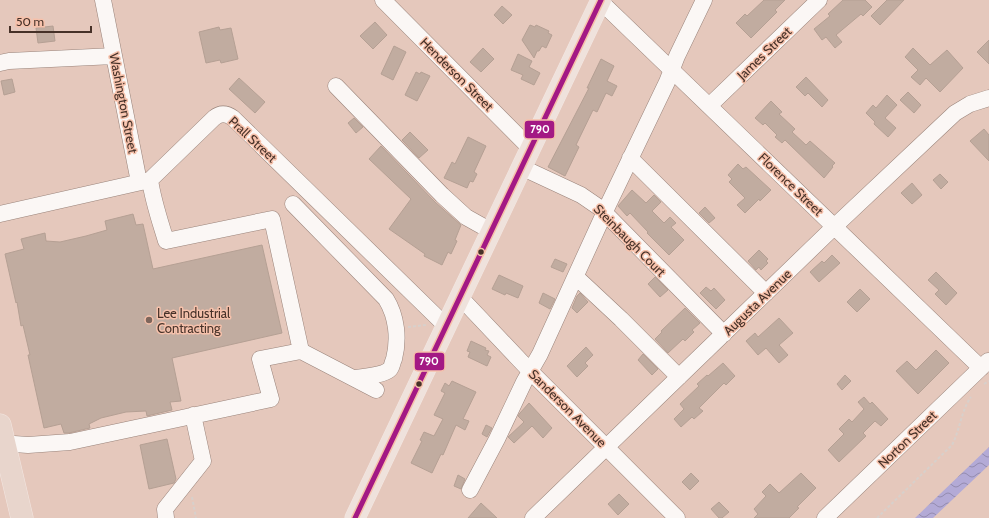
<svg xmlns="http://www.w3.org/2000/svg" width="989" height="518" viewBox="0 0 989 518" font-family="Cabin,sans-serif">
<defs>
<pattern id="water-waves" width="16" height="10" patternUnits="userSpaceOnUse"><rect width="16" height="10" fill="#b3aad6"/><path d="M0 5q4-4 8 0t8 0" fill="none" stroke="#938bae"/></pattern>
</defs>
<rect width="100%" height="100%" fill="#e5c8bc"/>
<path fill="url(#water-waves)" d="M989 447V465L933 518H915Z"/>
<path fill="#c1aca0" stroke="#b5a094" d="M764 0H785L775 10 777 12 751 38 736 23 745 14 747 16Z
M843 0H865L872 7 863 16 861 14 836 35 842 42 835 48 826 37 822 40 814 29 830 16 828 14Z
M887 0H904L880 25 871 16Z
M502 6 512 15 503 24 494 15Z
M375 22 387 35 373 49 360 36Z
M530 25 535 27 536 25 549 31 548 33 552 35 546 48 542 46 539 51H537L534 58 522 40Z
M53 26 55 41 38 43 36 28Z
M219 27 220 30 231 28 238 59 221 63 220 60 206 63 199 32Z
M989 40V64L977 52Z
M394 46 406 52 393 80 381 74Z
M483 48 494 59 481 72 470 62Z
M913 48 930 65 947 50 963 68 940 92 926 78 920 85 911 77 918 70 905 57Z
M518 54 532 61 529 67 540 73 534 85 521 79 523 75 511 70Z
M601 59 614 66 607 81 617 86 612 96 606 93 597 112 593 110 576 145 579 147 565 176 548 167 589 88H587Z
M416 72 420 74 421 72 430 76 417 101 405 95Z
M806 77 828 100 822 107 808 93 805 96 796 87Z
M239 78 265 102 255 113 229 89Z
M12 79 15 92 4 95 1 81Z
M908 92 921 105 914 113 900 100Z
M887 95 897 105 885 118 896 128 888 137 874 124 875 122 866 113 873 105 876 108Z
M771 101 782 112 779 114 795 129 792 132 806 145 810 141 835 163 832 166 833 167 824 178 785 140 782 143 775 137 777 135 765 123 763 125 755 118Z
M354 118 363 127 356 133 348 123Z
M984 129 989 135V161L970 141Z
M410 132 428 150 419 158 402 140Z
M468 137 486 146 474 172 477 174 473 182 470 181 467 188 444 178 452 162 455 164Z
M381 146 435 202 461 225 455 240 457 241 451 254 448 252 442 265 424 256 425 254 389 229 411 199 369 159Z
M738 164 743 169 746 167 771 190 760 201 759 199 745 213 737 205 745 198 729 182 732 179 728 175Z
M940 174 948 182 941 189 933 180Z
M912 183 922 195 912 204 901 193Z
M632 190 646 203 654 195 661 202 652 211 664 223 670 217 676 223 671 227 684 240 669 255 647 233 648 232 630 213 627 216 618 206Z
M705 207 715 218 709 223 699 213Z
M133 214 136 225 143 224 153 269 262 245 282 333 172 358 181 401 170 402 172 410 147 416 146 411 126 412 101 418 89 424 90 428 69 433H64L61 424 44 428 28 355H30L23 325 21 326 17 302 16 303 5 254 24 249 21 239 45 233 46 241 60 242 86 236 107 230 105 221Z
M759 250 768 259 766 261 768 263 761 270 759 267 756 270 748 261Z
M832 255 840 263 819 282 810 272 822 261 824 263Z
M555 259 567 264 563 272 551 267Z
M936 272 957 293 946 305 935 294 939 290 928 280Z
M499 275 523 286 518 298 506 293 505 295 492 289Z
M655 277 668 290 660 297 648 284Z
M706 287 711 291 714 288 725 300 716 309 700 293Z
M860 289 870 299 857 312 847 302Z
M543 293 555 299 550 309 539 303Z
M580 293 588 302 577 313 572 308 577 296Z
M685 308 700 323 692 330 694 332 685 341 683 339 668 353 655 339 662 332 661 331Z
M779 318 793 333 779 345 788 355 779 363 766 348 758 355 746 341 755 333 758 337Z
M471 341 486 348 485 350 489 351 487 355 491 357 487 366 468 357 470 352 467 351Z
M586 347 593 355 585 363 588 366 577 377 567 366Z
M936 350 949 363 918 394 896 371 907 361 916 370Z
M643 354 658 369 652 375 638 360Z
M723 363 735 376 726 385 724 383 699 408 703 411 694 419 692 417 681 427 674 419 684 409 680 404 699 386 697 384 707 375 708 376Z
M845 375 851 381 842 390 837 384Z
M452 381 476 392 463 419 469 421 465 430 456 425 443 455 441 454 432 473 411 463 422 441 420 440 424 432 434 436 443 419 434 415 445 393 441 391 445 383 449 386Z
M864 397 870 404 872 402 888 419 881 426 875 421 863 433 866 436 839 462 828 450 844 434 839 429 849 419 852 422 864 409 858 402Z
M529 403 552 428 543 438 532 426 514 443 508 437 524 422 518 416 520 413Z
M486 425 492 428 487 437 482 434Z
M167 439 176 479 174 483 149 489 140 445Z
M691 473 699 481 690 490 682 482Z
M801 473 816 488 797 507 799 508 789 518H754L758 514 754 509 766 496 762 492 770 484 779 493Z
M458 475 465 479 461 489 454 486Z
M619 494 629 504 618 515 608 504Z
M719 502 729 512 722 518H719L711 509Z
M481 503 497 518H468Z"/>
<g fill="none" stroke-linecap="round" stroke-linejoin="round">
<g stroke="#99837a" stroke-width="17">
<path id="minor" d="M103 0 139 182
M383 0 530 148
M600 1 981 368
M0 63 9 61 114 56
M336 86 442 195 466 217 491 231
M709 106 819 0
M630 158 766 293
M521 167 581 195 600 208 724 334
M293 204 386 299C397 317 399 339 394 359 392 363 392 368 389 370 383 375 364 377 355 378
M0 214 150 180 214 118C220 113 226 113 233 118L446 326
M576 277 621 319 679 377
M460 297 530 371 677 518
M301 351 376 390
M0 443 28 445 70 442 271 399 260 359 301 351 272 219 166 241C160 221 153 201 150 180
M470 490 497 439 524 382 540 354 608 205 667 82 677 56 704 0
M166 518 165 509 203 461 193 415
M533 518 835 226 955 113 970 104 989 98
M825 518 988 361"/>
</g>
<g stroke="#f3e6e1" stroke-width="21">
<path id="major" d="M355 518 601 0"/>
</g>
<g stroke="#f3e6e1" stroke-width="23">
<path id="highway" d="M0 425 22 518"/>
</g>
<path stroke="#d8d0cb" stroke-width="2" stroke-dasharray="3 2" stroke-linecap="butt" d="M408 327 426 325
M984 384 989 381
M192 497 196 518
M877 518 952 445C960 430 961 411 971 397"/>
<use href="#minor" stroke="#fbf7f5" stroke-width="16"/>
<use href="#major" stroke="#efe2dc" stroke-width="20"/>
<use href="#highway" stroke="#e8d5cc" stroke-width="22"/>
<g stroke="#f6c1ab" stroke-width="8">
<path id="bus-1" d="M355 518 601 0"/>
</g>
<use href="#bus-1" stroke="#a31984" stroke-width="5"/>
</g>
<g fill="#463128" stroke="#f6c1ab" stroke-width="1.5">
<circle cx="481" cy="252" r="3.5"/>
<circle cx="419" cy="384" r="3.5"/>
</g>
<circle fill="#7e665c" stroke="#f6c1ab" stroke-width="1.5" cx="149" cy="320" r="4"/>
<g text-anchor="middle" dominant-baseline="central" stroke-width="3" stroke-linejoin="round" paint-order="stroke">
<g font-size="13" fill="#463128" stroke="#f6c1ab">
<text transform="translate(764 53) rotate(-44)">James Street</text>
<text transform="translate(457 74) rotate(45)">Henderson Street</text>
<text transform="translate(124 103) rotate(79)">Washington Street</text>
<text transform="translate(253 139) rotate(43)">Prall Street</text>
<text transform="translate(791 184) rotate(44)">Florence Street</text>
<text transform="translate(630 240) rotate(45)">Steinbaugh Court</text>
<text transform="translate(757 302) rotate(-44)">Augusta Avenue</text>
<text transform="translate(568 408) rotate(45)">Sanderson Avenue</text>
<text transform="translate(907 439) rotate(-44)">Norton Street</text>
</g>
<g font-size="13" fill="#463128" stroke="#f6c1ab" text-anchor="start">
<text x="157" y="313">Lee Industrial<tspan x="157" dy="15">Contracting</tspan></text>
</g>
</g>
<g stroke="#f6c1ab" stroke-width="1.5">
<rect x="524" y="120" width="31" height="19" rx="4" fill="#a31984"/>
<rect x="414" y="352" width="31" height="19" rx="4" fill="#a31984"/>
</g>
<g font-size="11" text-anchor="middle" font-weight="bold" fill="#fff">
<text x="540" y="133">790</text>
<text x="429" y="365">790</text>
</g>
<path d="M10 26v6h81v-6" fill="none" stroke="#463128" stroke-width="2"/>
<text x="16" y="26" font-size="12" fill="#463128" stroke="#f6c1ab" stroke-width="3" paint-order="stroke">50 m</text>
</svg>
